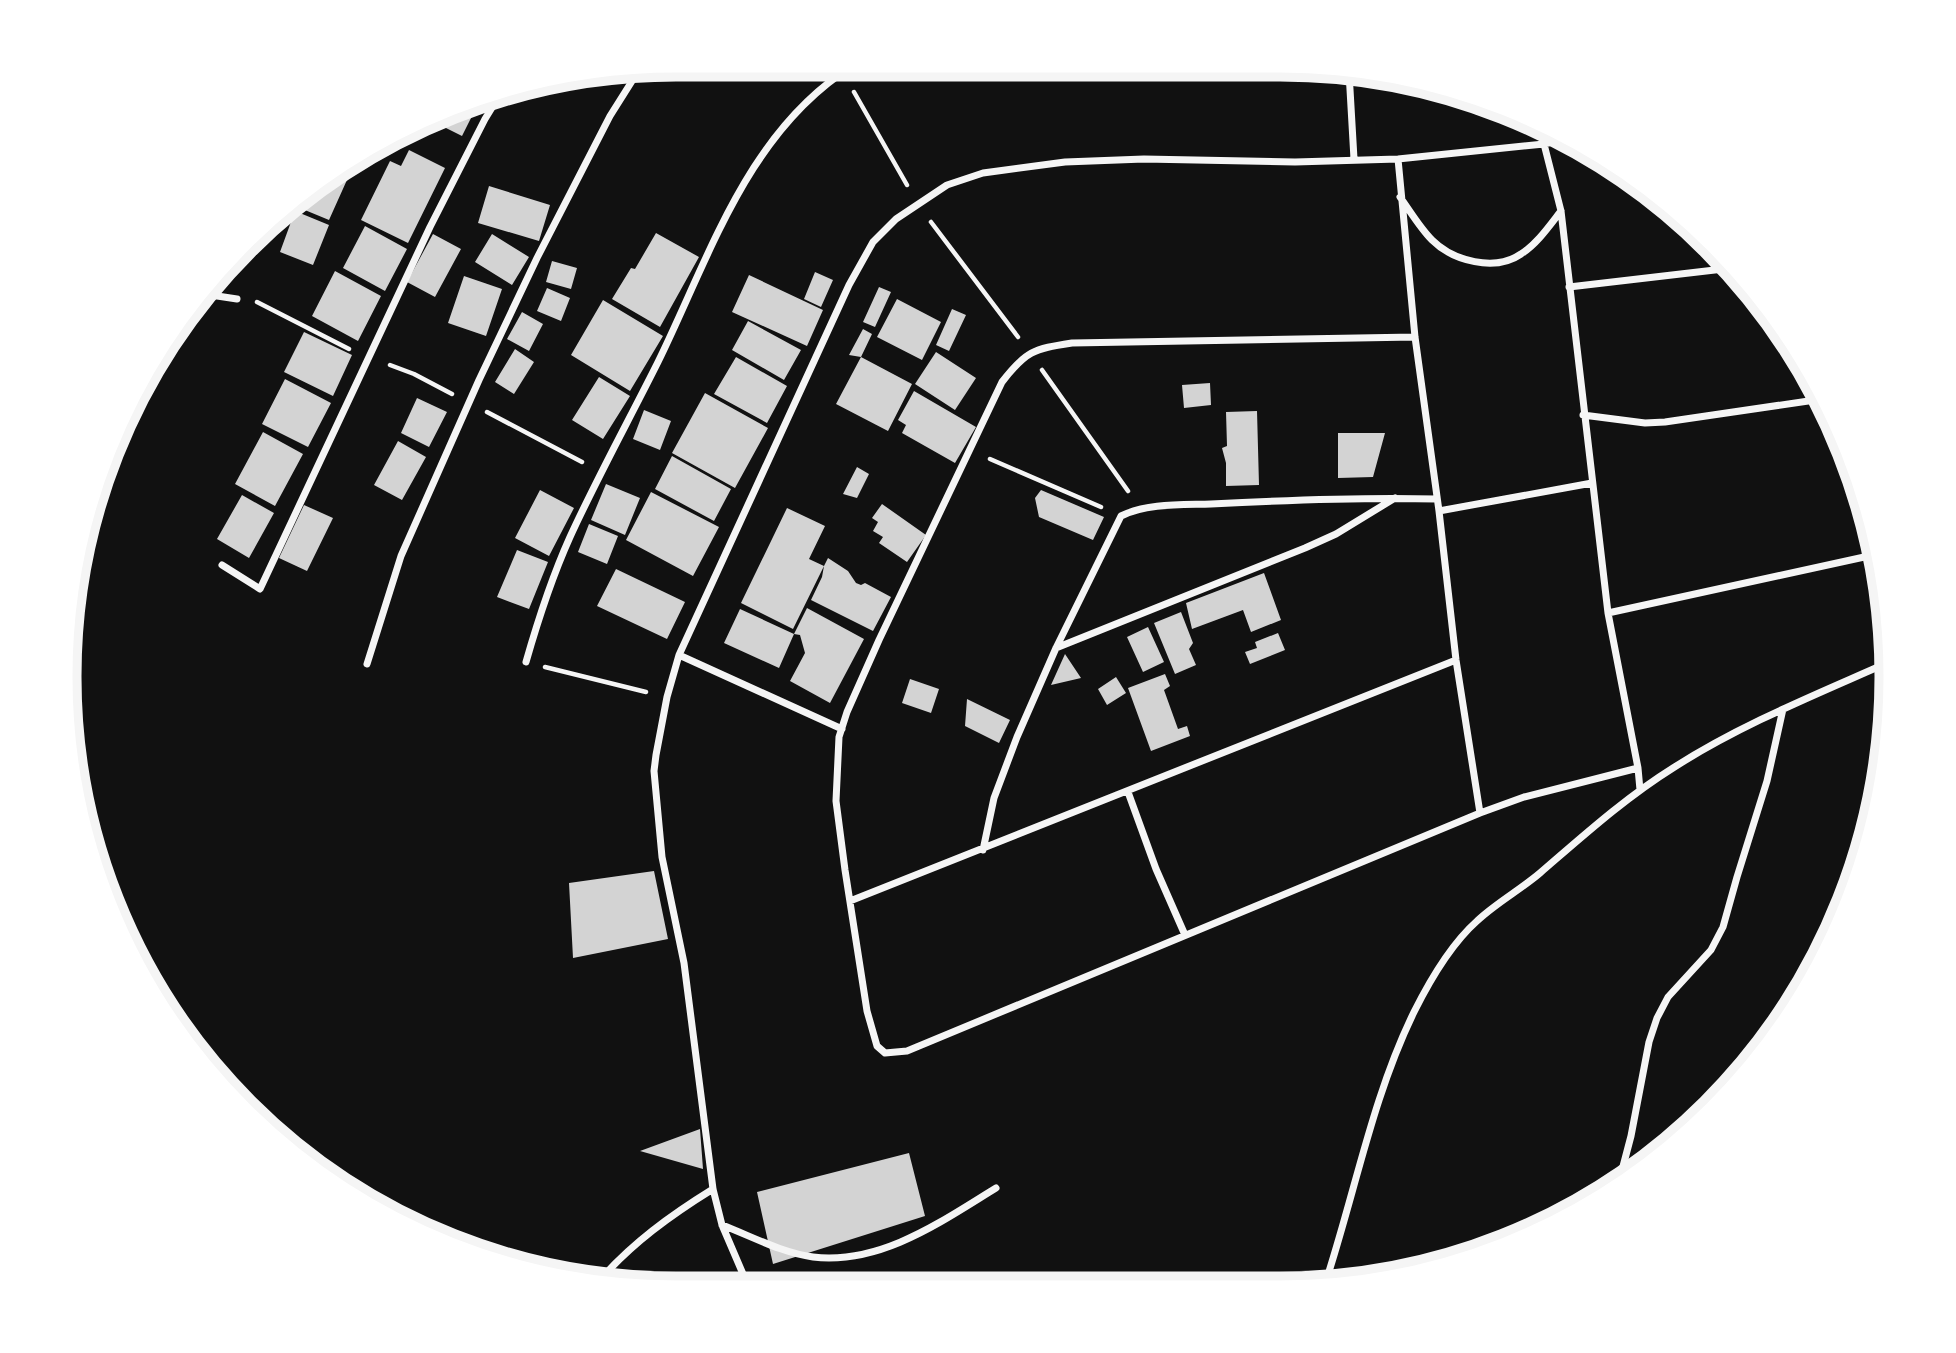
<svg xmlns="http://www.w3.org/2000/svg" width="1956" height="1353" viewBox="0 0 1956 1353" font-family="'Roboto Condensed',sans-serif">
<rect width="100%" height="100%" fill="#111"/>
<path fill="#d3d3d3" d="M478 104 462 136 436 123Z
M409 150 445 168 408 243 361 220 390 161 401 166Z
M340 166 351 171 329 220 300 208 305 196Z
M489 186 550 205 539 241 478 223Z
M295 211 329 225 313 265 280 252Z
M365 226 407 249 385 291 343 268Z
M656 233 699 257 660 327 612 299 631 268 635 269Z
M433 234 461 249 435 297 407 282Z
M492 234 529 257 512 285 475 262Z
M552 261 577 268 571 289 546 282Z
M335 271 381 296 358 341 312 316Z
M815 272 833 280 821 307 804 299Z
M749 275 823 310 807 346 732 312Z
M464 276 502 289 486 336 448 323Z
M879 287 891 292 875 327 863 322Z
M547 288 570 298 561 321 537 311Z
M897 299 941 322 922 360 877 337Z
M603 300 663 336 630 391 571 355Z
M952 309 966 315 949 351 936 345Z
M522 312 543 324 529 351 507 339Z
M748 321 801 350 784 380 732 350Z
M863 329 872 334 861 357 849 355Z
M304 332 352 355 333 396 284 372Z
M515 349 534 362 514 394 495 382Z
M936 352 976 378 955 410 915 384Z
M736 357 787 386 767 423 714 394Z
M861 357 912 384 888 431 836 404Z
M599 377 630 396 603 439 572 420Z
M285 379 331 403 308 447 262 424Z
M1210 383 1211 405 1184 408 1182 385Z
M914 391 976 427 955 463 902 433 906 425 898 420Z
M705 393 768 428 735 488 672 453Z
M417 398 447 412 429 447 401 433Z
M644 410 671 421 660 450 633 439Z
M1257 411 1259 485 1226 486V463L1222 448 1227 446 1226 412Z
M263 432 303 454 275 506 235 484Z
M1338 433H1385L1373 477 1338 478Z
M398 441 426 457 402 500 374 485Z
M672 456 731 489 714 521 655 489Z
M857 467 869 474 857 498 843 494Z
M606 484 640 498 625 535 591 520Z
M540 490 574 508 549 556 515 538Z
M1041 490 1104 517 1093 540 1039 517 1035 498Z
M651 492 719 527 693 576 626 540Z
M242 495 274 513 249 558 217 539Z
M882 504 926 535 907 562 879 543 883 537 873 531 878 522 872 518Z
M304 505 333 518 307 571 279 558Z
M787 508 825 526 809 559 824 566 793 629 741 603Z
M589 524 618 536 607 564 578 552Z
M517 550 548 562 529 609 497 597Z
M828 558 848 571 856 583 861 585 865 583 891 597 873 631 811 600 822 577 824 566Z
M616 569 685 602 667 639 597 606Z
M1264 573 1281 620 1251 632 1243 610 1192 629 1186 603Z
M807 608 864 639 830 703 790 681 805 653 800 635 794 634Z
M740 609 794 634 779 668 724 643Z
M1181 612 1193 643 1189 649 1196 665 1175 674 1154 623Z
M1148 627 1164 662 1143 672 1127 637Z
M1278 633 1285 650 1250 664 1245 652 1257 648 1255 642Z
M1065 654 1081 678 1051 685Z
M1165 674 1170 686 1164 690 1178 729 1187 726 1190 736 1151 751 1128 688Z
M1116 677 1126 693 1107 705 1098 689Z
M910 679 939 689 931 713 902 703Z
M967 699 1010 720 999 743 965 726Z
M654 871 668 939 573 958 569 883Z
M700 1129 703 1169 640 1151Z
M909 1153 925 1216 773 1264 757 1192Z"/>
<g fill="none" stroke-linecap="round" stroke-linejoin="round">
<path stroke="#f5f5f5" stroke-width="4.5" d="M854 92 907 185
M931 222 1018 337
M257 302 349 349
M390 365 414 374 452 394
M1042 370 1128 491
M487 412 582 462
M990 459 1101 507
M545 667 646 692"/>
<path stroke="#f5f5f5" stroke-width="7" d="M1349 72 1354 159
M1544 144 1561 211 1608 613 1638 768 1640 790
M1398 159 1415 337 1439 511 1456 660 1480 813
M1400 197C1410 211 1420 228 1432 240 1453 261 1495 272 1521 254 1537 244 1550 225 1561 211
M1569 287 1732 268
M204 294 237 299
M1415 337 1072 343C1033 349 1026 351 1002 382L879 640 847 712 839 737 836 801 845 870 867 1011 877 1046 885 1053 907 1051 1480 813 1524 797 1638 768
M1583 415 1645 423 1665 422 1822 399
M1439 511 1592 483
M222 565 260 589 430 227 485 119 501 93
M1882 584 1889 703
M1608 613 1878 554
M1056 648 1305 548 1336 534 1395 498
M679 655 842 729
M526 662C538 620 552 577 570 537 597 478 629 420 658 362 710 256 748 130 854 65
M367 664 401 556 479 380 537 258 610 116 639 70
M1128 792 1156 869 1185 935
M983 850 994 798 1017 737 1056 648 1121 516C1147 503 1183 505 1211 504 1287 500 1362 497 1437 499
M1855 876 1883 756
M850 901 1456 660
M1621 1174 1631 1136 1649 1042 1657 1018 1668 997 1711 950 1723 927 1737 877 1767 781 1783 709
M722 1225C751 1236 782 1253 813 1257 881 1265 942 1221 996 1188
M599 1281C632 1243 671 1215 713 1189
M1325 1284C1355 1193 1372 1098 1414 1012 1430 980 1450 945 1477 921 1496 903 1520 890 1540 873 1583 836 1625 798 1673 768 1740 725 1815 695 1887 663
M749 1288 722 1225 713 1189 684 963 662 857 654 771 656 755 667 697 679 655 849 285 873 242 896 219 947 185 983 173 1065 162 1144 159 1295 162 1398 159 1544 144 1565 139"/>
</g>
<path d="M0 0H1956V1353H0ZM676 77H1280A599 599 0 0 1 1879 676V677A599 599 0 0 1 1280 1276H676A599 599 0 0 1 77 677V676A599 599 0 0 1 676 77Z" fill="#fff" fill-rule="evenodd"/>
<path fill="none" stroke="#f5f5f5" stroke-width="9" d="M676 77H1280A599 599 0 0 1 1879 676V677A599 599 0 0 1 1280 1276H676A599 599 0 0 1 77 677V676A599 599 0 0 1 676 77Z"/>
</svg>
